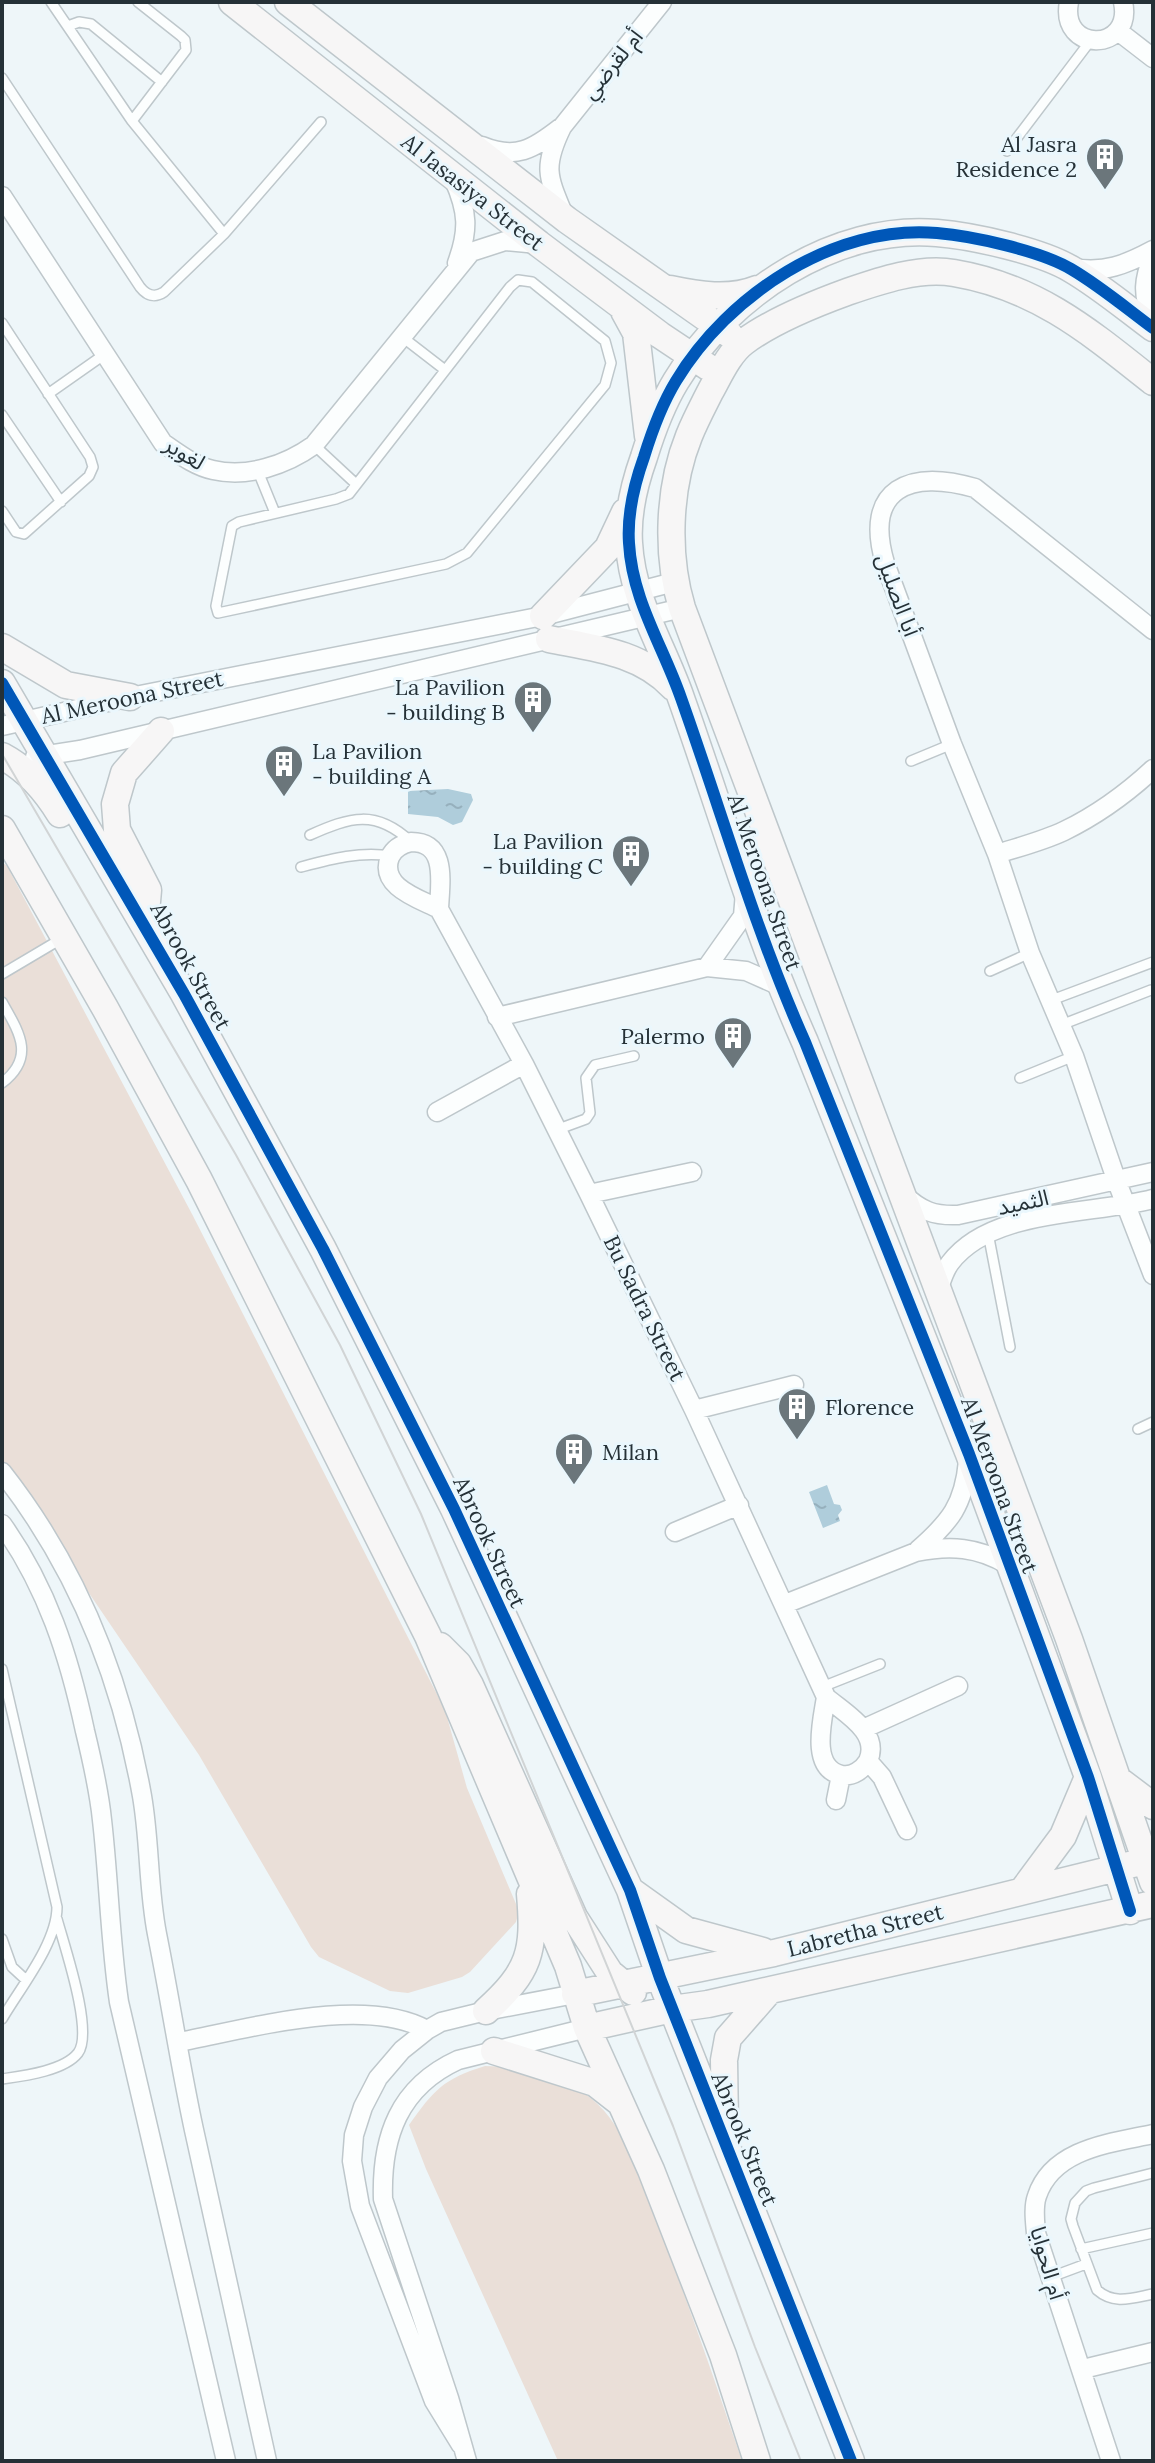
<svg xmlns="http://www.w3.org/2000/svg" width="1155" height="2463" viewBox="0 0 1155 2463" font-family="Lora,'Noto Sans Arabic',serif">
<defs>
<pattern id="water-ripples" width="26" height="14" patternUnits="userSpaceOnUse" patternTransform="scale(2)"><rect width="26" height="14" fill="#afcddb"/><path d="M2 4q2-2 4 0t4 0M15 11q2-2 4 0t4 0" fill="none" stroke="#96b0bd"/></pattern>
</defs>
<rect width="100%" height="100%" fill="#eef6f9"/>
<path fill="#eadfd8" d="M2 862 7 866 192 1214 445 1710 467 1788 519 1911 516 1922 470 1972 462 1977 408 1993 390 1991 319 1957 311 1947 199 1755 2 1465Z
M485 2066C526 2067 561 2072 593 2100 625 2127 636 2170 651 2207 684 2290 713 2376 742 2461H558L426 2169 409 2125C434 2090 443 2079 485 2066Z"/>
<path fill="url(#water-ripples)" d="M448 789 471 794 473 800 462 822 453 825 438 817 408 814V791Z
M827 1485 834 1504 840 1505 842 1510 838 1515 840 1521 823 1528 809 1492Z"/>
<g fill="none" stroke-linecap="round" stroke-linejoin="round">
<g stroke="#bec7cb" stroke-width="12">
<path id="lane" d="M51 2 132 121 224 234
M68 26 79 22 91 24 162 82
M2 78 140 287C147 296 155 298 164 292L224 234 321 122
M132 121 186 50 185 40 181 36 138 2
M1007 151 1091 40
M518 280 532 282 605 341 611 363 605 385 467 553 446 564 218 613 216 606 232 526 239 522 336 499 349 494 510 287Z
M2 323 90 457 93 467 89 476 24 534 16 532 2 511
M401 336 445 370
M48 394 105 354
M2 415 61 502
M314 445 356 484
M257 469 275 513
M911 761 952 744
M310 835C350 817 376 809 411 842
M301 867C331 859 360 851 391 856
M990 971 1030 953
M2 974 61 939
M1049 1001 1153 962
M2 1002C19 1032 36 1057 2 1083
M1061 1025 1151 990
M1020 1078 1074 1056
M556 1130 586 1119 590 1113 586 1078 595 1065 634 1056
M988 1233 1010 1347
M1138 1429 1153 1422
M2 1669 57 1907C57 1943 20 1988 2 2019
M822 1687 880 1664
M2 1939 12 1967 25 1979
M2 2079C23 2076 64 2071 78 2053 94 2032 64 1945 57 1919
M1153 2173 1094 2188 1086 2191 1075 2203 1071 2219 1073 2226 1097 2290C1114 2305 1132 2298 1153 2294
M1081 2249 1153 2233
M1051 2277 1086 2264"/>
</g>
<g stroke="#bec7cb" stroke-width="21">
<path id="street" d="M1069 2C1059 54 1134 52 1123 2
M1118 31 1153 58
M482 146C516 160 533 149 560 128
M454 180C468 212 469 230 457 263
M2 196 163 443C178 453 194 466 213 470 248 478 286 465 314 445L471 252 505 241 538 244
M565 218C548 177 542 168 562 127L662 2
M1153 256C1144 278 1141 295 1153 317
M1073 268C1105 273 1125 265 1153 250
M1153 630 975 488C910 469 863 488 885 563L952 744 997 854 1030 953 1074 1056 1117 1182 1153 1275
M2 726 130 697 543 616 674 582
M35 757 80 750 682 608
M411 842C448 842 440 883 439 909 420 899 378 887 390 857 394 848 402 844 411 842Z
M997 854C1019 847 1043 841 1064 831 1097 815 1126 794 1153 769
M439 909 524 1064 589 1194 694 1410 826 1697
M707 967 743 916 745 893
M497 1017 707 967 746 971 780 986
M437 1112 524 1064
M589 1194 692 1172
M903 1194C921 1211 934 1216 958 1215L1153 1172
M938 1291C941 1282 944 1271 950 1263 991 1208 1093 1215 1153 1199
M694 1410 794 1385
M2 1472C76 1566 121 1678 142 1796 150 1842 148 1888 157 1934 170 1999 180 2065 194 2130 218 2241 243 2351 267 2461
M2 1524C47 1587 69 1656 85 1731 92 1760 99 1790 102 1820 109 1881 110 1941 119 2002L226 2461
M675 1532 739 1505
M918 1550C950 1522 964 1505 968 1461
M785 1604 916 1552C950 1545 978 1547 1008 1565
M826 1697C844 1713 881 1732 868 1761 863 1769 853 1777 842 1775 809 1769 823 1718 826 1697Z
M863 1729 958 1686
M868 1761 882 1777 907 1830
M836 1800 841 1775
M179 2042C248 2029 364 1995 427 2030
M1083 2369 1153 2352
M461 2445 434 2401 360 2206 352 2161 354 2135 363 2107 378 2078 402 2050 427 2030 441 2022 486 2011 575 1994
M467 2461 449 2398 383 2199C381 2137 399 2087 458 2060L587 2028
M1111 2461 1036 2233C1035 2221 1033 2207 1037 2196 1053 2148 1112 2143 1153 2134"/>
</g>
<g stroke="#bec7cb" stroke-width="29">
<path id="secondary" d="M232 2 539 244 660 335 708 367
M288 2 567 220 729 334
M670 289C698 295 730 300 757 289
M624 311 636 333 648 436
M1153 382C1089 331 1037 287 954 273 919 267 879 281 847 292 814 304 772 321 744 342 729 353 719 376 710 392 703 406 695 421 689 436 668 488 666 555 682 608L1069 1639 1153 1882
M543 616 608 548 625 512
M549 639C594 648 640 652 673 687
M2 647 66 685 130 697
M2 683 184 994 323 1249 454 1509 630 1890 660 1978 851 2461
M2 756C28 770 45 790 60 814
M2 829 105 1008 199 1180 428 1636 568 1966 587 2028 651 2170 723 2355 757 2461
M145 924 148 890 117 830 115 804 124 773 161 731
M440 1646 458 1664 470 1685 574 1917 610 1973 633 1992
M1120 1781 1153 1806
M630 1890 686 1930 763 1951
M1023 1890 1063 1836 1088 1777
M1130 1911 1088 1777 969 1454 805 1042C755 930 722 813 681 698 663 646 632 600 629 543 627 514 634 485 644 457 652 431 662 404 676 381 728 295 834 224 937 233 973 236 1041 251 1071 269 1100 286 1126 308 1153 328
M575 1994 774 1953 1133 1864
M486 2011C530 1971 535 1952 530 1894
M587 2028 672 2009 708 2004 1153 1904
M494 2051 595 2083 618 2101
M725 2126 724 2060 728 2038 770 1990"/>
</g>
<use href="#lane" stroke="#fcfefe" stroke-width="9"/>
<use href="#street" stroke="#fcfefe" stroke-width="18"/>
<use href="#secondary" stroke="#f7f6f6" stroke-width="26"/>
<path stroke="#d1d4d5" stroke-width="2" d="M2 754 236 1155 340 1345 421 1514 673 2126 755 2347 801 2461"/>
<g stroke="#eaf7fd" stroke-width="17">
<path id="cycleway" d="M2 683 184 994 323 1249 454 1509 630 1890 660 1978 851 2461
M1130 1911 1088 1777 969 1454 805 1042C755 930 722 813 681 698 663 646 632 600 629 543 627 514 634 485 644 457 652 431 662 404 676 381 728 295 834 224 937 233 973 236 1041 251 1071 269 1100 286 1126 308 1153 328"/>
</g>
<use href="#cycleway" stroke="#0057b8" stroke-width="12"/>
</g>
<defs>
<g id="building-pin" transform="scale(2)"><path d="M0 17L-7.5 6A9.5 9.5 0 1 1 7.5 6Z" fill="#6b767b" stroke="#eaf7fd"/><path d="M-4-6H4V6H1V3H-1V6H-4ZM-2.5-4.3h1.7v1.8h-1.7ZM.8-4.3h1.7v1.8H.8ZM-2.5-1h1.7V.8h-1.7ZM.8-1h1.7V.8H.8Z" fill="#fff"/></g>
</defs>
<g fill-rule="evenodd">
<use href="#building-pin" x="1105" y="157"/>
<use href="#building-pin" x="533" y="700"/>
<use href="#building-pin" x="284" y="764"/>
<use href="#building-pin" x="631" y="854"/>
<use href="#building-pin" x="733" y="1036"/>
<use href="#building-pin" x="797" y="1407"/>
<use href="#building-pin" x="574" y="1452"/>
</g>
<g text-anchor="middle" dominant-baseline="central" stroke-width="6" stroke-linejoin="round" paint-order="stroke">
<g font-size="22" fill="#253137" stroke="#eaf7fd">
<text transform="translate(612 64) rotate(-51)">أم لقرضي</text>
<text transform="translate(473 192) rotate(38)">Al Jasasiya Street</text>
<text transform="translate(185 453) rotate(32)">لغوير</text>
<text transform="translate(898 595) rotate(70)">أبا الصليل</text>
<text transform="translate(132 697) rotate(-12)">Al Meroona Street</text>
<text transform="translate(765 882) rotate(71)">Al Meroona Street</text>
<text transform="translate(191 966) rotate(61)">Abrook Street</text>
<text transform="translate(1023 1202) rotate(-12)">الثميد</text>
<text transform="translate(645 1308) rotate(64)">Bu Sadra Street</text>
<text transform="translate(1000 1485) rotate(70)">Al Meroona Street</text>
<text transform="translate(490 1542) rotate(65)">Abrook Street</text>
<text transform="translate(865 1930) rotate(-14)">Labretha Street</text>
<text transform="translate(745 2139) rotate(68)">Abrook Street</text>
<text transform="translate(1048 2263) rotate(74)">أم الحوايا</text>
</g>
<g font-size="22" fill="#253137" stroke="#eaf7fd" text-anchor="end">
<text x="1077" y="144">Al Jasra<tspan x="1077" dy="25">Residence 2</tspan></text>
<text x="505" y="687">La Pavilion<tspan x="505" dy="25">- building B</tspan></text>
<text x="312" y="751" text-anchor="start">La Pavilion<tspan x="312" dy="25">- building A</tspan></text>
<text x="603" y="841">La Pavilion<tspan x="603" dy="25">- building C</tspan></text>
<text x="705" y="1036">Palermo</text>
<text x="825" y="1407" text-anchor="start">Florence</text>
<text x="602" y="1452" text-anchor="start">Milan</text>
</g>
</g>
<rect width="1155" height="2463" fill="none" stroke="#253137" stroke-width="8"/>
</svg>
